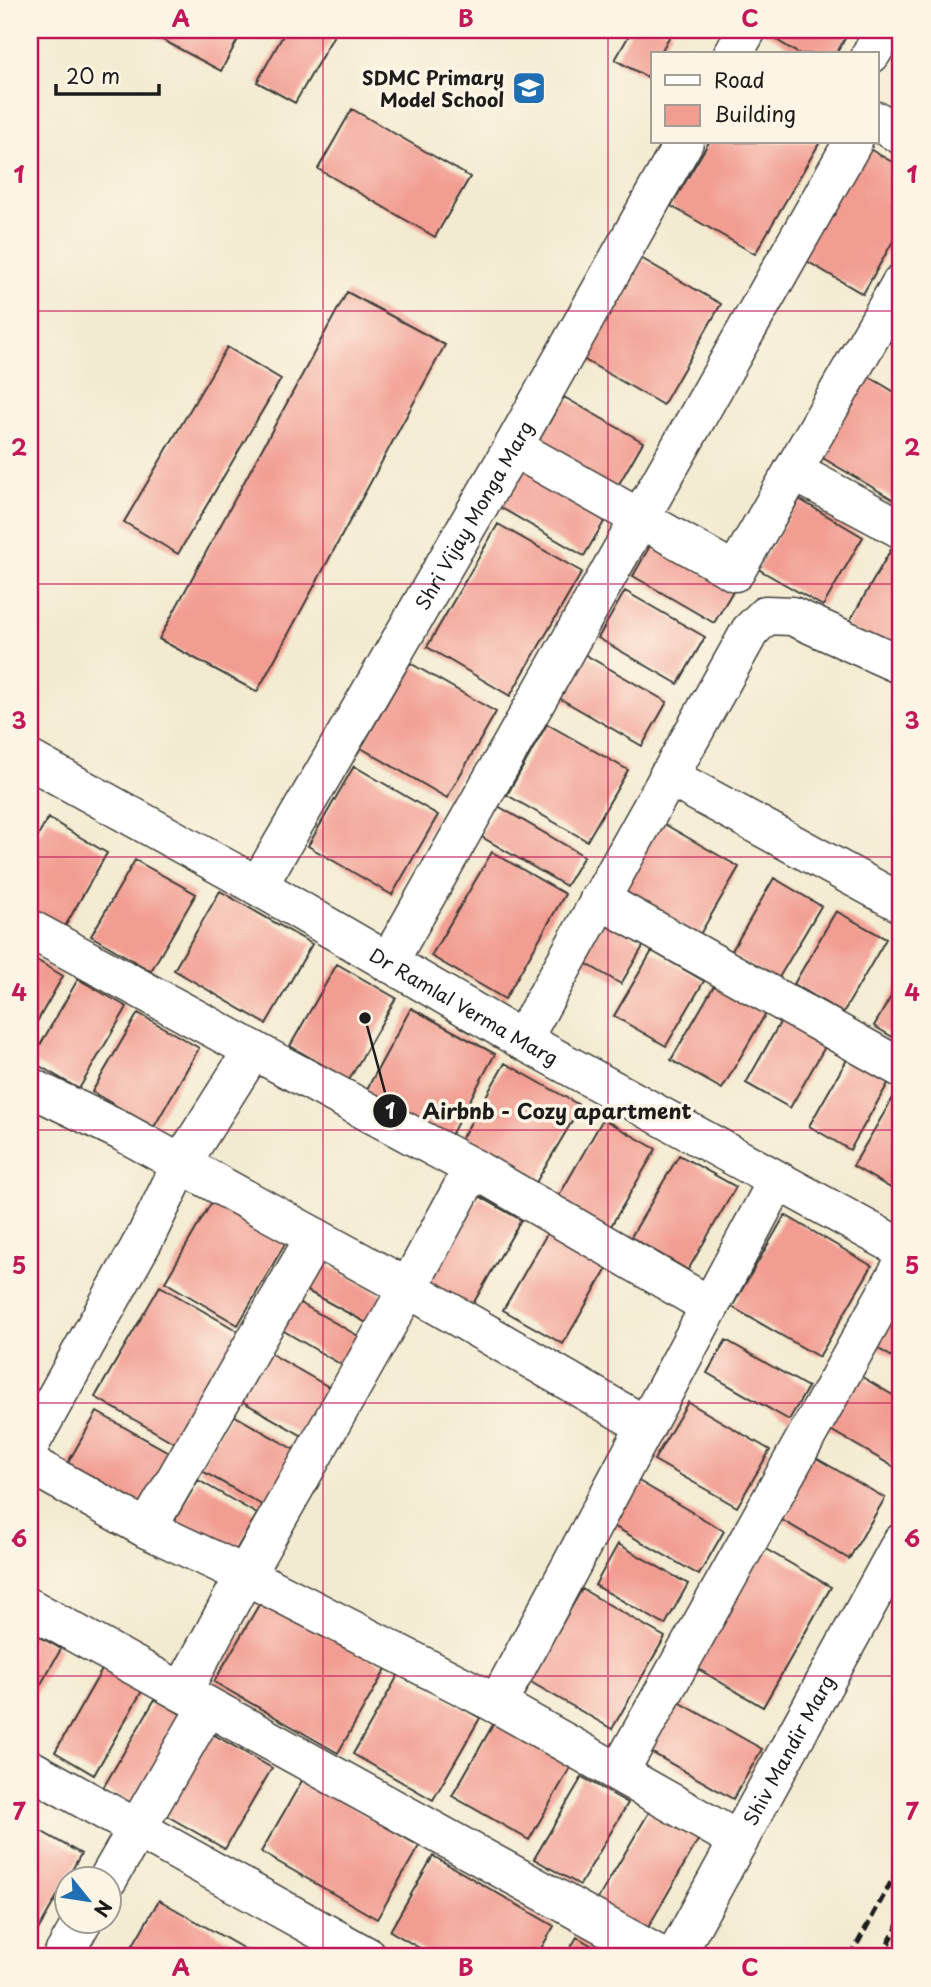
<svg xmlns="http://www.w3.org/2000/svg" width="931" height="1987" viewBox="0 0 931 1987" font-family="'Playpen Sans',sans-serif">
<rect width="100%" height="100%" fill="#fcf5e5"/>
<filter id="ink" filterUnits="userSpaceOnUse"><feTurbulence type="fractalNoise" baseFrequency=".0143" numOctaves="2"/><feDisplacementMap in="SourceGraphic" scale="14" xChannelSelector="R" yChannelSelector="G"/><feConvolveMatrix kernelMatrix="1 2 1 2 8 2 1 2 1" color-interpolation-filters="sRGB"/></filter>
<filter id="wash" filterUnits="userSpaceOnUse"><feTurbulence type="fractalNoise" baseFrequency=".00686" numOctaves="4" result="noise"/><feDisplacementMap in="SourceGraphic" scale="28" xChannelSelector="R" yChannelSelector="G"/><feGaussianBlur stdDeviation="1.57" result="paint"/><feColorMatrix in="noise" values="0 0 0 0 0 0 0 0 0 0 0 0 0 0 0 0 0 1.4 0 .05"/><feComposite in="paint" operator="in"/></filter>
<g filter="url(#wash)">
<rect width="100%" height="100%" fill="#f3ebd1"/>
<g id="blocks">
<path fill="#f29d92" d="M144 30H243L221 71Z
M286 30H337L295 103 257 82Z
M632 30H673L660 54H653V67L647 77 615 60Z
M761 30H850L836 54H799Z
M352 109 470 177 435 237 318 169Z
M709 142H820L755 254 671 206Z
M857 142 901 167V227L863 294 793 253Z
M639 257 721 304 663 405 581 358Z
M347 292 445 345 257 692 159 639Z
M227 347 281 379 178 554 124 522Z
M868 376 901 396V504L821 457Z
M564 397 643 442 615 491 536 445Z
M521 465 608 515 584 556 498 506Z
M799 499 863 537 823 606 758 569Z
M498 524 582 572 510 696 427 647Z
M651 544 733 591 714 623 633 576Z
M893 546 901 551V657L847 626Z
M625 591 705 637 678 684 598 638Z
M584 654 667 702 642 746 559 698Z
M410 663 496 712 447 798 361 748Z
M547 724 628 770 587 841 507 795Z
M354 766 438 815 392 895 308 846Z
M498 806 584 856 566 886 480 836Z
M48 818 107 853 60 935 30 917V850Z
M659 821 739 867 699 936 619 891Z
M492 852 565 894 505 999 431 956Z
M135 860 196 894 151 971 91 936Z
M774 878 821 906 777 981 730 954Z
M220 891 312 944 266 1024 174 970Z
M836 911 886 939 843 1013 794 984Z
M604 919 645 943 621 984 580 960Z
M652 951 704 981 666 1046 614 1016Z
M30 956 63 976 30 1034Z
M337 964 396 998 349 1080 290 1046Z
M78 979 127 1007 79 1089 31 1061Z
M901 979V1042L874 1026Z
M715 984 766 1013 722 1089 671 1060Z
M411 1008 495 1054 445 1146 361 1100Z
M138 1013 199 1048 154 1127 92 1092Z
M782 1019 826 1045 790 1108 746 1083Z
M849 1056 890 1080 850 1150 809 1126Z
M505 1063 581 1106 534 1186 459 1143Z
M894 1096 901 1100V1194L853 1166Z
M603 1119 656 1149 604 1238 552 1208Z
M679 1155 736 1187 688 1270 631 1237Z
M217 1193 290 1235 238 1325 165 1282Z
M479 1196 521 1220 470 1309 428 1284Z
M785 1215 872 1266 819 1357 732 1307Z
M548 1232 608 1267 563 1344 503 1310Z
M316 1259 387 1298 372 1326 300 1287Z
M901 1277V1362L865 1341Z
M160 1286 243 1334 178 1445 95 1397Z
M293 1299 369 1342 352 1371 277 1327Z
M726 1340 808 1387 789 1420 707 1373Z
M261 1348 341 1394 313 1442 233 1396Z
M857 1374 901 1400V1471L827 1428Z
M688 1402 770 1450 737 1507 654 1460Z
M97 1412 179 1458 143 1520 62 1473Z
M230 1413 300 1453 269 1509 199 1469Z
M804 1451 885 1498 849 1559 768 1512Z
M198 1480 257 1514 232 1557 173 1523Z
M637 1480 724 1531 699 1575 612 1525Z
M618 1544 688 1584 665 1625 595 1585Z
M757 1544 831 1587 763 1707 688 1663Z
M582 1589 665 1637 612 1729 529 1681Z
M264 1596 387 1667 338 1753 214 1682Z
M30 1631 61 1649 30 1703Z
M103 1668 142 1691 94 1775 55 1752Z
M400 1672 480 1718 433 1800 353 1754Z
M672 1698 762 1749 733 1799 644 1748Z
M155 1699 189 1719 137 1808 103 1788Z
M494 1723 570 1768 529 1840 452 1796Z
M209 1732 272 1768 225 1849 162 1813Z
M582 1777 628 1803 580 1885 534 1859Z
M303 1779 419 1846 377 1919 261 1852Z
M652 1807 701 1835 645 1933 595 1904Z
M30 1825 81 1854 33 1939 30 1937Z
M433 1856 554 1926 536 1957H435L390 1931Z
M159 1900 248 1951 244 1957H126Z
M577 1937 611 1957H565Z"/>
</g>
</g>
<g filter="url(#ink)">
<use href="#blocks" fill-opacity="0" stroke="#3c3b37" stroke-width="2"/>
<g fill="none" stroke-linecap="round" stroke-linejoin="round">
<g stroke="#3c3b37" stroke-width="41">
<g id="minor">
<path d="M733 54 747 30"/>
<path d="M871 54 886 30"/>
<path d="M877 121 901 135"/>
<path d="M513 447 735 572 901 283"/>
<path d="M793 471 901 529"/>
<path id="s1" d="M30 760 258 886 522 1040 901 1248"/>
<path d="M668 776 901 903"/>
<path id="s2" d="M258 886 513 447 684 142"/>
<path d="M599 899 901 1068"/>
<path d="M30 929 253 1050"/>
<path d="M388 963 853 142"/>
<path d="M522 1040 750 631 766 615 792 616 901 665"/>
<path d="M30 1087 121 1131 181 1164 147 1234 30 1444"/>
<path d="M473 1168 253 1050 181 1164 408 1288 245 1575 497 1704 739 1841"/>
<path d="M646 1426 408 1288 473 1168 710 1306"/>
<path d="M30 1464 147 1529 245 1575 182 1692"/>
<path d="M147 1529 315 1237"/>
<path d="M30 1608 662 1957"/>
<path d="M497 1704 777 1181"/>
<path d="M30 1769 368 1957"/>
<path d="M619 1772 901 1267"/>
<path d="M108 1879 207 1707"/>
<path d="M62 1957 83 1920"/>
<path id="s3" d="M675 1957 901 1543"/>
</g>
</g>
<use href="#minor" stroke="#fff" stroke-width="38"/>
<path stroke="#1c1c1c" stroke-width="5" stroke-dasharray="10 5" stroke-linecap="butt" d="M850 1957 901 1864
M881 1957 901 1920"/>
</g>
</g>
<path fill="none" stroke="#c2185b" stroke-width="2" stroke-opacity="0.55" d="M323 30V1957M608 30V1957M30 311H901M30 584H901M30 857H901M30 1130H901M30 1403H901M30 1676H901"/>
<defs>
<g id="school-square" transform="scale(1.75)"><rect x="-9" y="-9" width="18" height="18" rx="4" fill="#1f6fb2" stroke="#fcf5e5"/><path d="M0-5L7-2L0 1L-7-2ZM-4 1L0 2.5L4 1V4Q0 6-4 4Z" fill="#fff"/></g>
</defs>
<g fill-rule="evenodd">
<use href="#school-square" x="529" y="88"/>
</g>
<g text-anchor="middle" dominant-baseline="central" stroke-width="7" stroke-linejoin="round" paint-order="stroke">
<g font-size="19" font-weight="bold" fill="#1c1c1c" stroke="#fcf5e5" text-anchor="end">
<text x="504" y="77">SDMC Primary<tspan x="504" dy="22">Model School</tspan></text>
</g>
<g font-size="19" fill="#1c1c1c" stroke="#fcf5e5">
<text stroke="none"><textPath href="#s2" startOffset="429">Shri Vijay Monga Marg</textPath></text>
<text stroke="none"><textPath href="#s1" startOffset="499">Dr Ramlal Verma Marg</textPath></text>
<text stroke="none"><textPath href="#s3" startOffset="236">Shiv Mandir Marg</textPath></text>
</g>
</g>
<path fill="none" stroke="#1c1c1c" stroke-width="2.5" d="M365 1018L390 1111"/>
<g fill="#1c1c1c" stroke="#fcf5e5" stroke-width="2.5">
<circle cx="365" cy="1018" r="7"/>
<circle cx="390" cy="1111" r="18"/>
</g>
<g font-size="21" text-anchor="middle" font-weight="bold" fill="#fff">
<text x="390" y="1119">1</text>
</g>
<g font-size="21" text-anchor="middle" font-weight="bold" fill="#1c1c1c" stroke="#fcf5e5" stroke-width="7" stroke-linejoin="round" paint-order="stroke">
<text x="557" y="1119">Airbnb - Cozy apartment</text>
</g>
<rect width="931" height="1987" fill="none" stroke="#fcf5e5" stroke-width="77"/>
<rect x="651" y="52" width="228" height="91" fill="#fcf5e5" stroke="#a29e95" stroke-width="2"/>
<rect x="665" y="75" width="35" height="10" fill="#ffffff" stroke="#a29e95" stroke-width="2"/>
<text x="714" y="88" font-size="21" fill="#1c1c1c">Road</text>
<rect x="665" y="105" width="35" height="21" fill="#f29d92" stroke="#a29e95" stroke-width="2"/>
<text x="714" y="122" font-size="21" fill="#1c1c1c">Building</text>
<g transform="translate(88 1900) rotate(120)"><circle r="33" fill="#fcf5e5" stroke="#a29e95" stroke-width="2"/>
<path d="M0-5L12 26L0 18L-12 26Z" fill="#1f6fb2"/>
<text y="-10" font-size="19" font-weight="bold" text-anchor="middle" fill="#1c1c1c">N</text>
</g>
<path d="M56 84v10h103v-10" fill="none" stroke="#1c1c1c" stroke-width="3.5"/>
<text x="66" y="84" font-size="21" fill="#1c1c1c" stroke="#fcf5e5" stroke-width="5" paint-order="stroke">20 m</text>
<rect x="38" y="38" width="854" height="1910" fill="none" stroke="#c2185b" stroke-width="2.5"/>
<g font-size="23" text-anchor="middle" font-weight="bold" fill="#c2185b">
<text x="181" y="27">A</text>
<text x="466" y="27">B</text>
<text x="750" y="27">C</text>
<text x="19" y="183">1</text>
<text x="912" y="183">1</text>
<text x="19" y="456">2</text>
<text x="912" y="456">2</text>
<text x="19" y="729">3</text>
<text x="912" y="729">3</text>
<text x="19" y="1001">4</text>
<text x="912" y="1001">4</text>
<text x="19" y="1274">5</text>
<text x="912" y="1274">5</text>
<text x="19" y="1547">6</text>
<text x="912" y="1547">6</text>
<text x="19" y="1820">7</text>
<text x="912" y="1820">7</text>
<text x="181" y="1976">A</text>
<text x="466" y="1976">B</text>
<text x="750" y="1976">C</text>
</g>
</svg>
